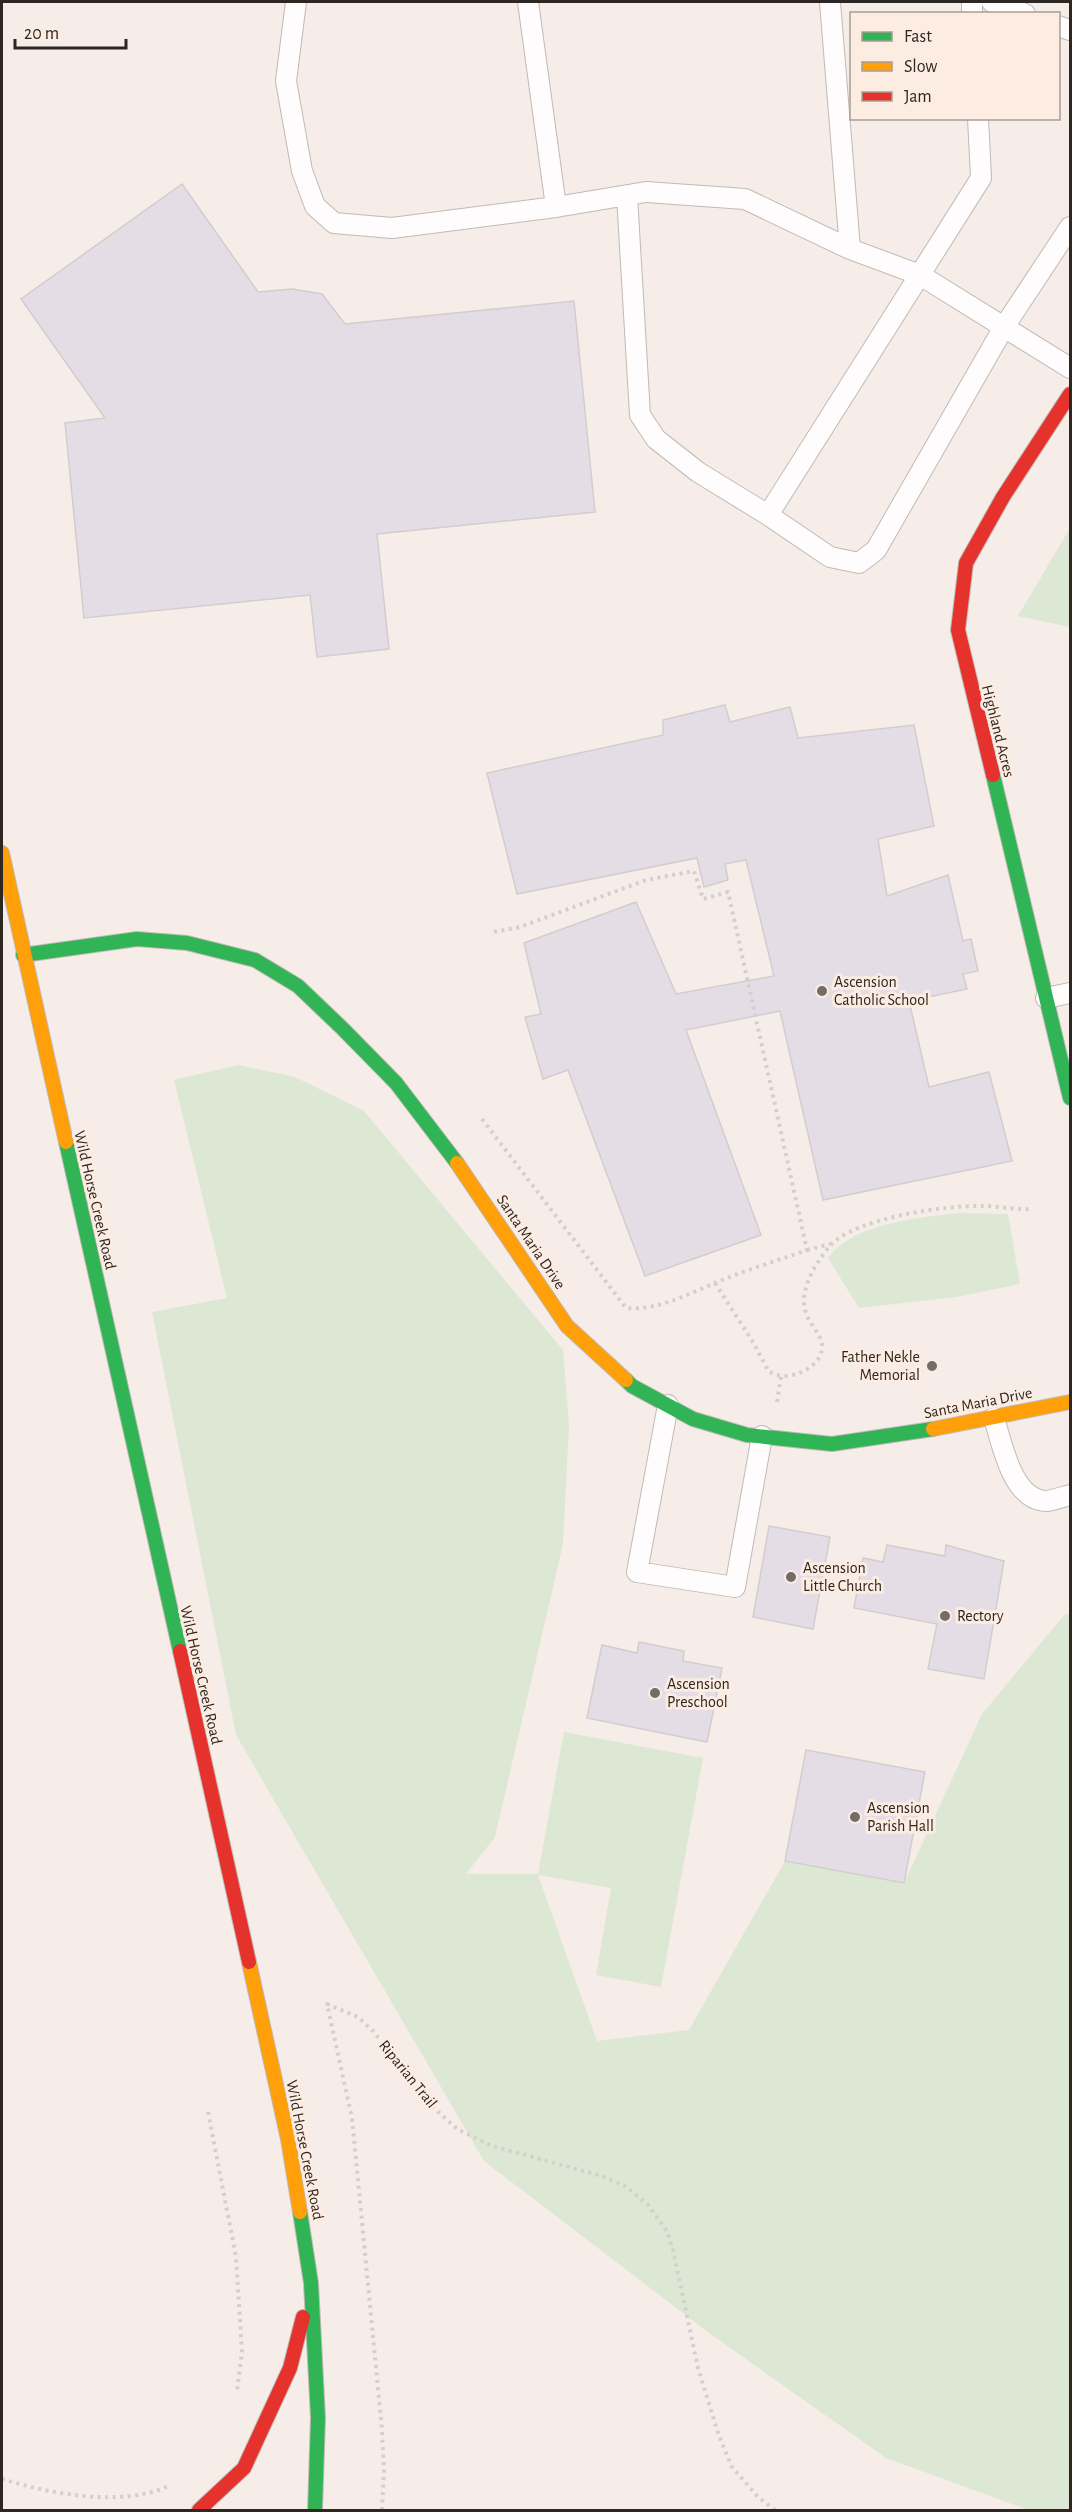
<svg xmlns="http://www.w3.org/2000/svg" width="1072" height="2512" viewBox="0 0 1072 2512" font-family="'Alegreya Sans',sans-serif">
<rect width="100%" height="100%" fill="#f6ede8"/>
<path fill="#dce8d3" d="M1070 528V627L1018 616Z
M238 1065 295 1077 364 1111 563 1350 569 1425 563 1544 495 1837 466 1874H538L564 1732 703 1758 661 1987 596 1975 611 1888 538 1875 597 2041 689 2030 785 1861 904 1883 982 1714 1065 1614H1070V2510H1028L886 2458 709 2333 484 2161 236 1735 152 1312 227 1298 174 1080Z
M958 1213 1008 1214 1020 1284 956 1297 859 1308 828 1258C853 1223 918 1218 958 1213Z"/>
<path fill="#e4dde6" stroke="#d2cdce" stroke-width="1.5" d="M182 184 258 292 292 289 322 294 345 324 574 301 595 512 377 534 389 649 317 657 310 595 84 618 65 423 105 418 21 299Z
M725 705 730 722 790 707 798 738 914 725 934 826 878 839 887 896 948 875 963 941 971 939 978 971 963 974 967 989 909 1001 929 1087 989 1072 1012 1161 823 1200 780 1011 686 1030 761 1235 645 1276 568 1070 543 1079 525 1017 541 1014 524 943 636 902 676 994 774 976 746 860 725 864 728 880 704 887 697 858 517 894 487 773 663 735V720Z
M769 1526 830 1537 813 1629 753 1617Z
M887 1545 945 1556 946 1545 1004 1561 984 1679 928 1669 937 1624 854 1608 863 1558 883 1562Z
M639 1642 684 1651 683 1661 722 1668 707 1742 587 1718 602 1645 637 1653Z
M806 1750 925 1772 904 1883 785 1861Z"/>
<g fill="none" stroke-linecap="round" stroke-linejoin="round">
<g stroke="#c1bab5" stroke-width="22">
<path id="lane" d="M296 2 286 81 302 171 315 206 334 223 392 228 556 207 528 2
M830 2 850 249 920 275 1070 368
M972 2V14
M992 2 1025 14
M1058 26 1070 30
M627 196 640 415 656 439 698 472 768 515 830 557 859 563 876 550 1004 327 1070 227
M556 207 646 192 745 199 850 249
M768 515 981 178 978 118
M1046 998 1070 993
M668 1405 637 1572 735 1587 762 1436
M994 1418C1002 1443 1012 1501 1047 1501 1054 1500 1063 1497 1070 1495"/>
</g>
<g stroke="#c1bab5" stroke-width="16">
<path id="fast" d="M993 775 1070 1098
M23 955 137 939 187 943 255 960 298 986 343 1029 396 1083 457 1163
M66 1142 180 1651
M626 1380 632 1386 693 1419 747 1435 832 1444 933 1429
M300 2212 311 2283 318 2418 315 2510"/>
</g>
<g stroke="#c1bab5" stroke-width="16">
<path id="slow" d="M2 853 66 1142
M457 1163 567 1326 626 1380
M933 1429 1070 1402
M249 1962 288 2139 300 2212"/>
</g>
<g stroke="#c1bab5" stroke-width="16">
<path id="jam" d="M993 775 958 630 966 563 1003 497 1070 394
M180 1651 249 1962
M199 2510 244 2468 290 2368 303 2317"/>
</g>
<path stroke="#d2d0ce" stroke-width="4" stroke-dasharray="3 4.5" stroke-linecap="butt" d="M482 1119 626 1308C657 1311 688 1294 715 1283 745 1270 777 1261 807 1250L728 892 703 899 694 871 646 880 520 927 493 932
M807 1250 830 1244
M715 1283 753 1342 769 1372 781 1376
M777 1402 781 1376C798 1377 824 1365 822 1344 820 1331 805 1322 804 1303 803 1283 818 1260 830 1246 854 1218 946 1205 982 1206 999 1206 1015 1210 1032 1209
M208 2112 236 2257 242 2352 237 2391
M2 2479C51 2494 123 2508 171 2485
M382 2510 384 2471 382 2430 352 2118 327 2004 358 2017 373 2031 433 2107 457 2129 492 2146 602 2176 625 2186 648 2205 667 2231 673 2250 698 2368 719 2436 732 2467 758 2497 775 2510"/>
<use href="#lane" stroke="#fefcfc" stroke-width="20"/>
<use href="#fast" stroke="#30b455" stroke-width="14"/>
<use href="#slow" stroke="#ff9f0a" stroke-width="14"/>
<use href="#jam" stroke="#e5322d" stroke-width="14"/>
</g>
<g fill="#736c67" stroke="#fcece2" stroke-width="2">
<circle cx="822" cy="991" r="6"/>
<circle cx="932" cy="1366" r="6"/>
<circle cx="791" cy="1577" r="6"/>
<circle cx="945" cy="1616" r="6"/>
<circle cx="655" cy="1693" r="6"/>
<circle cx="855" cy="1817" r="6"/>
</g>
<g text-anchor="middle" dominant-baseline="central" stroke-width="6" stroke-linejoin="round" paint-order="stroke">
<g font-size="16" fill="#2d2621" stroke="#fcece2">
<text transform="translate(998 731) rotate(76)">Highland Acres</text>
<text transform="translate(95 1200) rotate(77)">Wild Horse Creek Road</text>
<text transform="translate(531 1242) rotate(56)">Santa Maria Drive</text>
<text transform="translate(978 1403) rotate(-11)">Santa Maria Drive</text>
<text transform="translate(201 1675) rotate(77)">Wild Horse Creek Road</text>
<text transform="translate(408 2074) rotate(51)">Riparian Trail</text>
<text transform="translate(305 2150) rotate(79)">Wild Horse Creek Road</text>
</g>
<g font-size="16" fill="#2d2621" stroke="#fcece2" text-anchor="start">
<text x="834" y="982">Ascension<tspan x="834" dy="18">Catholic School</tspan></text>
<text x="920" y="1357" text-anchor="end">Father Nekle<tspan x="920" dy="18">Memorial</tspan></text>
<text x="803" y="1568">Ascension<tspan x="803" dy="18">Little Church</tspan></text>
<text x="957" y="1616">Rectory</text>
<text x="667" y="1684">Ascension<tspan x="667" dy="18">Preschool</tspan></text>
<text x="867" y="1808">Ascension<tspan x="867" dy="18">Parish Hall</tspan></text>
</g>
</g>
<rect width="1072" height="2512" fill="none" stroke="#2d2621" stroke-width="6"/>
<rect x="850" y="12" width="210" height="108" fill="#fcece2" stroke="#a99d95" stroke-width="1.5"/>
<rect x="862" y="32" width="30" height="9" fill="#30b455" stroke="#a99d95" stroke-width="1.5"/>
<text x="904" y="42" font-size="18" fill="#2d2621">Fast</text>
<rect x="862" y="62" width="30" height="9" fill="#ff9f0a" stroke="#a99d95" stroke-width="1.5"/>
<text x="904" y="72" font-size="18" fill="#2d2621">Slow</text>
<rect x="862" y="92" width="30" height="9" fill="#e5322d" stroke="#a99d95" stroke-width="1.5"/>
<text x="904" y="102" font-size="18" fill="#2d2621">Jam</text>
<path d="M15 39v9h111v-9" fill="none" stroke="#2d2621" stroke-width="3"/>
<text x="24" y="39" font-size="18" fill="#2d2621" stroke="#fcece2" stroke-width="4.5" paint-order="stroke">20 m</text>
</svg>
